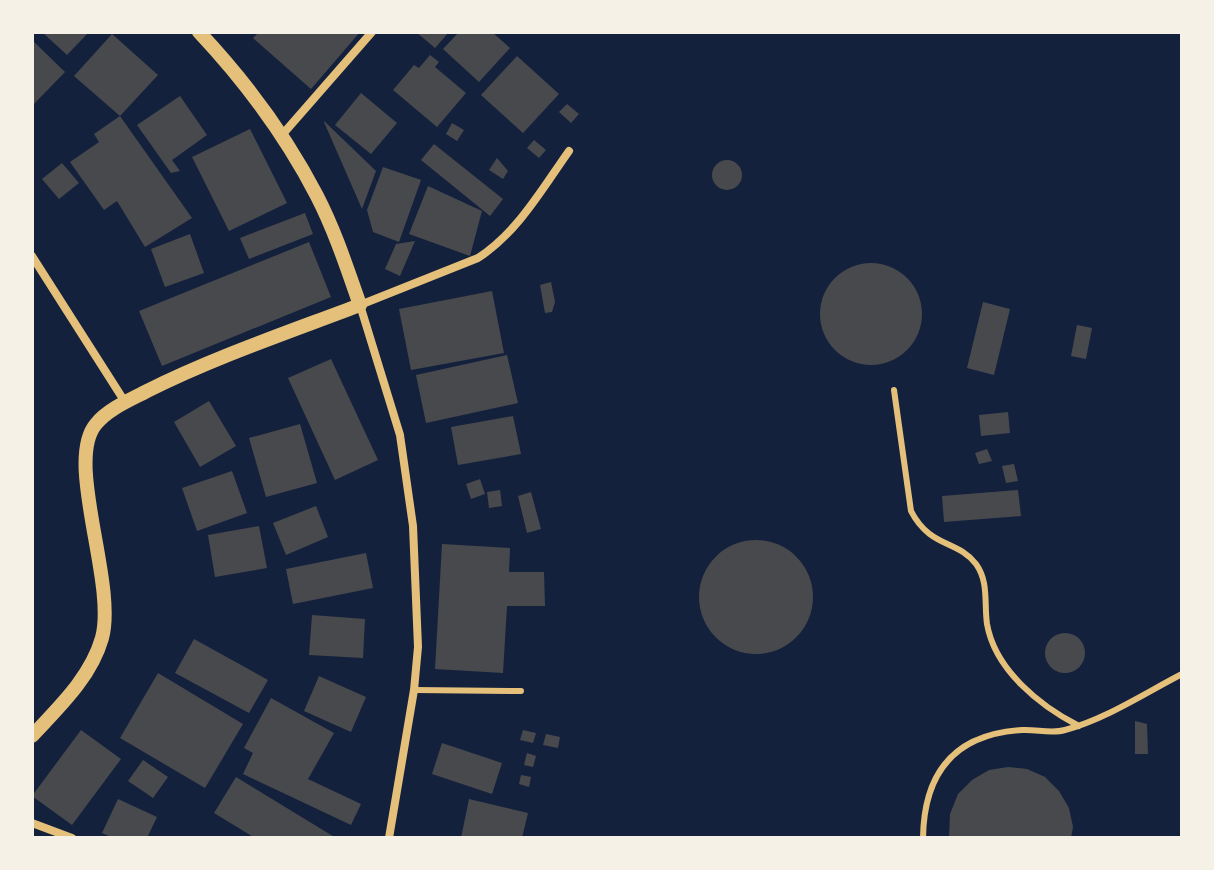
<svg xmlns="http://www.w3.org/2000/svg" width="1214" height="870" viewBox="0 0 1214 870" font-family="Mulish,sans-serif">
<rect width="100%" height="100%" fill="#14213d"/>
<path fill="#48494c" d="M42 32H89L67 55Z
M259 32H360L311 89 253 38Z
M416 32H449L435 48Z
M459 32H492L510 48 479 82 443 49Z
M112 34 158 75 120 116 74 76Z
M32 40 65 72 32 106Z
M430 55 439 62 435 67 466 93 437 127 393 90 414 65 419 68Z
M517 56 559 94 523 133 481 95Z
M361 93 397 123 371 154 335 125Z
M180 96 207 135 172 160 180 171 171 173 137 125Z
M567 104 579 114 571 123 559 112Z
M120 116 192 218 145 247 117 201 104 210 70 162 99 142 94 134Z
M324 121 376 171 362 209 324 122Z
M452 123 464 130 457 141 446 134Z
M250 129 287 203 229 231 192 157Z
M534 140 546 150 539 158 527 148Z
M434 144 503 199 490 216 421 160Z
M497 158 508 171 503 179 489 170Z
M712 175a15 15 0 1 1 30 0a15 15 0 1 1-30 0Z
M62 163 79 183 59 199 42 179Z
M383 167 421 180 399 242 373 232 367 210Z
M428 186 482 211 470 256 409 234Z
M305 213 313 234 249 259 240 238Z
M190 234 204 273 165 287 151 249Z
M415 241 400 276 385 269 396 244Z
M309 242 331 297 162 366 139 311Z
M820 314a51 51 0 1 1 102 0a51 51 0 1 1-102 0Z
M551 282 555 302 552 312 545 313 540 285Z
M492 291 504 353 411 370 399 309Z
M983 302 1010 309 994 375 967 368Z
M1077 325 1092 328 1086 359 1071 356Z
M507 355 518 403 426 423 416 375Z
M331 359 378 460 335 480 288 378Z
M209 401 236 446 200 467 174 422Z
M1008 412 1010 433 981 436 979 415Z
M513 416 521 454 458 465 451 427Z
M300 424 317 483 266 497 249 438Z
M987 449 992 461 979 464 975 453Z
M1014 464 1018 481 1006 483 1002 466Z
M232 471 247 513 197 531 182 488Z
M480 479 485 494 471 499 466 484Z
M500 490 502 506 489 508 487 492Z
M1018 490 1021 516 944 522 942 496Z
M531 492 541 529 527 533 518 496Z
M316 506 328 537 286 555 273 523Z
M259 526 267 568 215 577 208 535Z
M699 597a57 57 0 1 1 114 0a57 57 0 1 1-114 0Z
M442 544 510 548 509 572H544L545 606H507L503 673 435 669Z
M366 553 373 588 293 604 286 569Z
M312 615 365 619 363 658 309 655Z
M1045 653a20 20 0 1 1 40 0a20 20 0 1 1-40 0Z
M194 639 268 680 249 713 175 673Z
M158 673 243 724 205 788 120 738Z
M319 676 366 697 351 732 304 711Z
M271 698 334 733 308 779 361 804 351 825 243 774 253 753 244 748Z
M1135 721 1147 724 1148 754H1135Z
M81 730 121 759 72 825 32 796Z
M523 730 536 733 533 743 520 740Z
M546 734 560 737 558 748 543 745Z
M442 743 502 763 492 794 432 774Z
M527 753 536 756 533 767 524 765Z
M143 760 168 777 153 798 128 781Z
M1008 767 1027 769 1045 777 1059 791 1069 808 1073 827 1071 838H949L950 814 958 794 972 780 989 770Z
M521 775 531 777 529 787 519 784Z
M236 777 336 838H255L214 813Z
M118 799 157 817 147 838H113L102 833Z
M469 799 528 813 522 838H461Z"/>
<g fill="none" stroke-linecap="round" stroke-linejoin="round">
<path stroke="#e5c07b" stroke-width="6" d="M894 390 911 511C930 548 958 540 976 564 989 582 984 603 987 624 995 670 1040 706 1079 726
M414 690 521 691
M923 838C924 772 955 734 1022 730 1036 729 1051 734 1065 730 1106 719 1145 693 1182 674"/>
<path stroke="#e5c07b" stroke-width="8" d="M282 135 372 32
M32 256 125 402
M32 823 72 838
M389 838 414 690 418 647 413 526 400 435 360 305 478 258C518 232 542 189 569 151"/>
<path stroke="#e5c07b" stroke-width="14" d="M32 736C59 707 91 677 102 638 117 583 64 461 96 424 108 409 130 400 147 391 215 357 289 332 360 305 347 268 335 231 317 196 286 136 245 81 199 32"/>
</g>
<rect width="1214" height="870" fill="none" stroke="#f6f1e7" stroke-width="68"/>
</svg>
